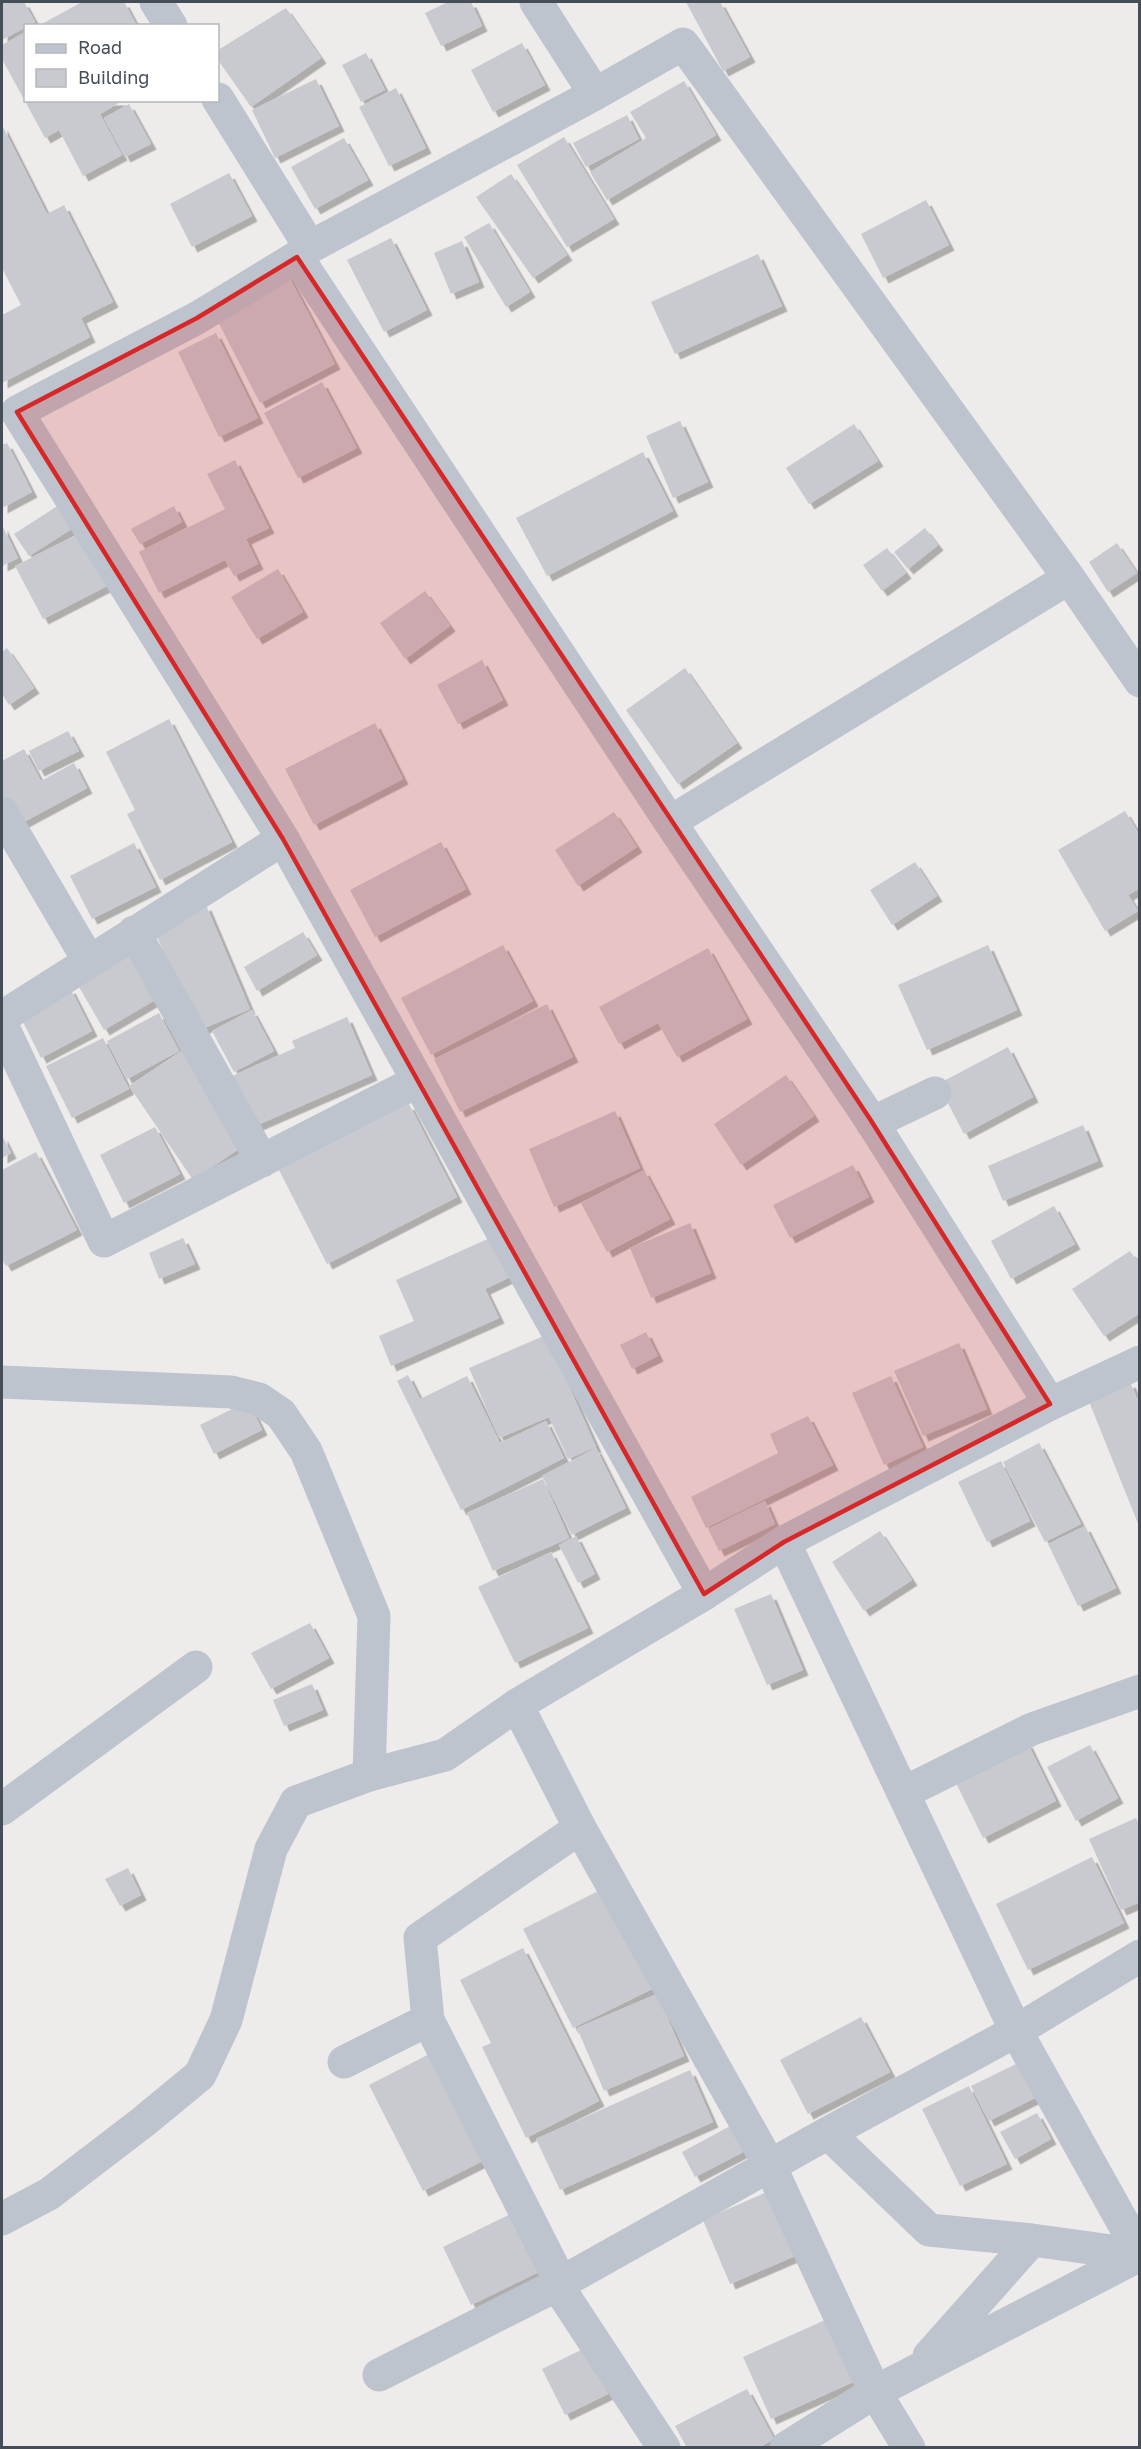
<svg xmlns="http://www.w3.org/2000/svg" width="1141" height="2449" viewBox="0 0 1141 2449" font-family="'Golos Text',sans-serif">
<defs>
<filter id="shadow"><feDropShadow dx="5.5" dy="5.5" stdDeviation="0" flood-color="#0004"/></filter>
</defs>
<rect width="100%" height="100%" fill="#eeebeb"/>
<path fill="#c8cad0" filter="url(#shadow)" d="M2 2H24L35 22 2 40Z
M82 2H124L137 26H38Z
M448 2H471L482 26 441 46 425 13Z
M686 2H720L750 57 723 71Z
M286 8 321 58 251 107 218 60V50Z
M26 32V100H124L100 114 122 155 83 176 59 130 45 138 2 59V45Z
M522 43 545 85 493 112 471 70Z
M366 53 385 90 361 102 342 65Z
M316 79 339 126 275 158 252 110Z
M684 81 716 135 607 200 590 172 646 138 630 112Z
M396 88 426 148 389 166 359 107Z
M129 104 151 144 125 157 104 118Z
M627 115 639 139 586 167 573 143Z
M2 125 47 214 64 205 113 302 81 318 90 337 2 383V315L21 305 2 268Z
M564 137 614 219 567 247 517 165Z
M344 138 368 180 315 209 291 167Z
M229 173 252 216 192 247 170 204Z
M511 174 567 255 533 278 476 197Z
M926 200 949 245 883 278 861 234Z
M489 223 530 292 506 307 464 237Z
M391 238 427 310 384 332 347 260Z
M462 241 479 282 451 294 434 253Z
M758 254 782 306 675 354 651 302Z
M285 269 335 364 260 403 216 318Z
M216 333 258 418 219 437 178 352Z
M322 382 357 448 298 478 264 413Z
M680 421 708 482 673 498 646 436Z
M854 424 878 461 809 504 786 468Z
M7 443 32 492 2 508V445Z
M643 452 673 511 547 576 516 518Z
M235 460 269 528 246 539 258 564 234 576 225 560 159 593 139 552 225 509 207 474Z
M59 505 73 528 29 556 14 534Z
M174 506 182 522 140 544 131 529Z
M2 525 18 558 2 566Z
M925 528 938 545 908 569 894 552Z
M80 533 107 586 43 619 15 566Z
M1117 543 1137 573 1108 592 1089 562Z
M887 548 906 573 882 591 863 565Z
M278 569 303 612 257 639 231 597Z
M425 591 450 626 405 659 380 623Z
M7 648 34 688 9 705 2 694V652Z
M482 660 503 700 458 724 437 685Z
M685 668 737 743 678 784 626 710Z
M169 719 232 842 160 880 127 814 135 810 106 752Z
M375 723 403 779 314 825 285 769Z
M68 731 79 751 39 771 29 751Z
M24 749 41 781 74 763 87 788 18 825 2 795V761Z
M1125 811 1140 836V888L1128 895 1138 911 1105 931 1058 850Z
M614 812 637 847 578 886 555 850Z
M441 842 466 889 375 937 350 890Z
M134 843 156 887 92 919 70 876Z
M915 862 937 896 892 925 870 890Z
M206 905 250 1009 197 1031 153 927Z
M303 932 317 955 257 991 244 967Z
M503 945 533 1001 431 1055 401 998Z
M988 945 1017 1010 927 1050 898 985Z
M131 948 160 997 104 1030 75 980Z
M708 948 747 1019 677 1057 658 1023 619 1044 599 1007Z
M70 988 92 1031 41 1058 19 1014Z
M547 1004 573 1057 460 1112 434 1059Z
M252 1010 274 1051 234 1072 212 1031Z
M159 1013 179 1051 127 1079 107 1041Z
M347 1017 372 1075 253 1127 232 1076 295 1048 292 1041Z
M103 1038 129 1089 72 1118 46 1066Z
M1008 1047 1033 1097 964 1134 938 1084Z
M183 1050 246 1144 193 1180 129 1086Z
M786 1075 814 1116 741 1165 714 1124Z
M409 1104 457 1197 327 1264 279 1170Z
M615 1111 640 1168 554 1207 529 1149Z
M1083 1125 1098 1161 1003 1201 988 1166Z
M155 1127 180 1174 124 1203 100 1155Z
M2 1135 11 1153 2 1158Z
M36 1152 77 1230 6 1266 2 1259V1170Z
M853 1165 869 1197 790 1238 773 1205Z
M644 1170 670 1219 607 1252 581 1203Z
M1054 1206 1075 1244 1011 1279 991 1241Z
M690 1223 711 1273 651 1298 630 1248Z
M492 1237 510 1277 485 1289 499 1318 391 1366 379 1336 414 1321 396 1280Z
M183 1238 195 1264 159 1279 149 1253Z
M1130 1251 1140 1265V1313L1104 1336 1072 1289Z
M646 1332 658 1356 632 1369 620 1345Z
M546 1335 596 1447 568 1459 549 1417 499 1438 469 1368Z
M959 1343 987 1409 923 1436 894 1371Z
M408 1375 420 1399 467 1376 500 1443 546 1421 564 1458 461 1510 397 1381Z
M891 1376 923 1447 884 1465 852 1393Z
M1130 1382 1140 1405 1139 1526 1088 1399Z
M248 1401 262 1430 214 1454 200 1425Z
M808 1416 833 1465 706 1528 691 1497 778 1453 770 1434Z
M1039 1443 1081 1524 1045 1542 1003 1462Z
M596 1448 626 1508 572 1535 542 1476Z
M1001 1461 1030 1521 987 1542 958 1482Z
M543 1479 569 1538 493 1571 467 1513Z
M765 1501 775 1524 719 1551 708 1529Z
M1085 1526 1116 1588 1078 1606 1048 1544Z
M880 1531 912 1580 864 1611 832 1562Z
M576 1536 595 1574 578 1583 559 1545Z
M551 1552 588 1628 515 1663 478 1587Z
M771 1594 803 1670 767 1685 734 1609Z
M310 1623 329 1658 271 1689 251 1653Z
M312 1684 323 1710 284 1726 273 1700Z
M1027 1742 1056 1801 983 1838 954 1779Z
M1090 1745 1118 1798 1076 1821 1047 1767Z
M1136 1818 1140 1826V1902L1121 1910 1089 1839Z
M1092 1857 1124 1923 1028 1970 996 1904Z
M128 1868 141 1895 120 1906 105 1879Z
M606 1887 656 1987 573 2028 523 1929Z
M523 1948 599 2101 526 2138 482 2047 491 2043 460 1980Z
M657 1994 684 2056 604 2091 577 2028Z
M861 2017 890 2072 808 2114 780 2060Z
M437 2050 491 2157 423 2191 369 2085Z
M1022 2061 1039 2096 989 2121 971 2086Z
M690 2070 713 2122 560 2190 536 2139Z
M969 2086 1007 2164 960 2186 922 2109Z
M1037 2113 1051 2139 1015 2159 1000 2132Z
M732 2125 745 2151 695 2177 682 2152Z
M774 2189 802 2253 730 2284 703 2220Z
M521 2209 549 2267 471 2305 443 2247Z
M834 2316 862 2378 771 2419 743 2357Z
M585 2348 608 2394 565 2415 542 2369Z
M747 2389 774 2439 758 2448H687L675 2426Z"/>
<g fill="none" stroke-linecap="round" stroke-linejoin="round">
<path stroke="#bdc4cd" stroke-width="33" d="M156 2 171 26
M536 2 595 94
M218 99 310 247
M297 257 670 822 870 1119 1050 1404
M2 813 89 961
M670 822 1069 578
M134 932 262 1161
M2 1017 283 839
M2 1025 104 1241 418 1081
M872 1123 935 1093
M2 1382 231 1392 259 1399 281 1414 306 1451 374 1616 369 1775
M784 1542 1016 2031 1140 2253
M704 1594 283 839 17 412 197 318 297 257 310 247 595 94 683 44 1069 578 1140 681
M517 1705 580 1828 770 2166 875 2392 909 2448
M903 1793 1032 1729 1140 1691
M2 1809 196 1667
M580 1828 420 1938 428 2020 554 2269 557 2285 664 2448
M344 2062 428 2020
M828 2133 929 2230 1032 2240 1140 2255
M929 2356 1032 2240
M379 2375 557 2285 828 2133 1016 2031 1140 1956
M786 2448 875 2392 1140 2255"/>
<path stroke="#bdc4cd" stroke-width="33" d="M2 2219 49 2194 143 2122 200 2075 226 2020 271 1849 296 1802 369 1775 445 1755 517 1705 704 1594 784 1542 1050 1404 1140 1362"/>
</g>
<path fill="#d62828" fill-opacity="0.2" stroke="#d62828" stroke-width="4.5" stroke-linejoin="round" d="M297 257 870 1119 1050 1404 784 1542 704 1594 283 839 17 412 197 318Z"/>
<rect width="1141" height="2449" fill="none" stroke="#454d57" stroke-width="6"/>
<rect x="24" y="24" width="195" height="78" fill="#ffffff" stroke="#b5b8bc" stroke-width="1.5"/>
<rect x="36" y="44" width="30" height="9" fill="#bdc4cd" stroke="#b5b8bc" stroke-width="1.5"/>
<text x="78" y="54" font-size="18" fill="#454d57">Road</text>
<rect x="36" y="69" width="30" height="18" fill="#c8cad0" stroke="#b5b8bc" stroke-width="1.5"/>
<text x="78" y="84" font-size="18" fill="#454d57">Building</text>
</svg>
